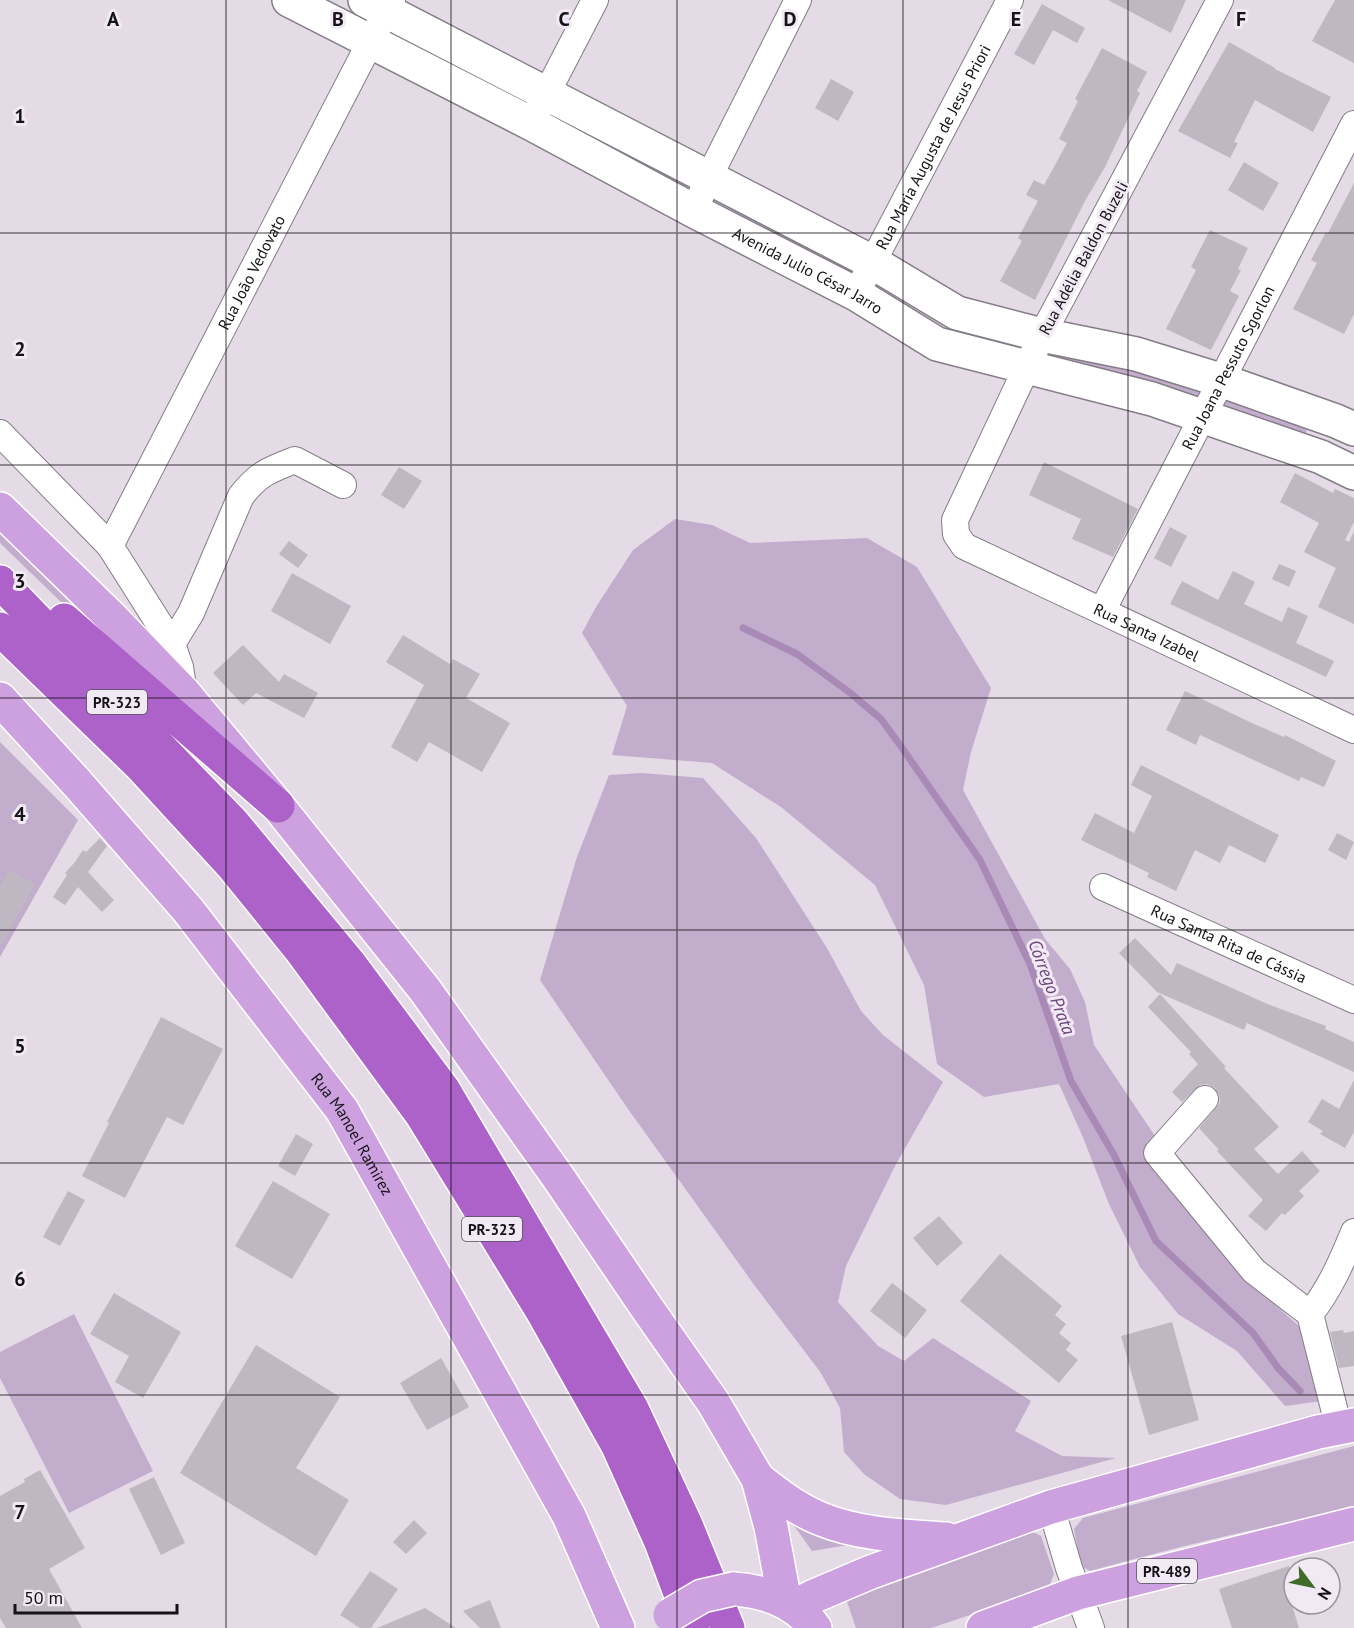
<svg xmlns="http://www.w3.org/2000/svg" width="1354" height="1628" viewBox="0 0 1354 1628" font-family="'PT Sans',sans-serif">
<rect width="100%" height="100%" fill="#e4dbe7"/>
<path fill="#c3adcd" d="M552 108 687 180 682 188 548 116Z
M718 188 852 262 846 274 712 199Z
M1059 343 1206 387 1202 400 1055 356Z
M1227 393 1308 427 1304 438 1222 407Z
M675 519 712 525 750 543 867 538 917 567 991 688 971 752 963 790 1045 939 1070 969 1085 1002 1094 1045 1157 1139 1144 1154 1156 1174 1253 1285 1308 1334 1322 1401 1285 1406 1237 1351 1178 1314 1140 1267 1109 1204 1082 1135 1059 1084 984 1097 937 1064 924 985 875 885 781 807 712 763 612 755 627 706 582 633 596 607 633 550Z
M0 524 158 685 90 630 0 543Z
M0 742 78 820 0 957Z
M642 773 703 778 756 838 827 948 861 1011 883 1035 943 1082 896 1164 846 1266 838 1302 878 1346 904 1361 933 1338 1031 1401 1015 1431 1062 1456 1116 1458 946 1505 900 1499 864 1474 844 1452 840 1408 821 1373 755 1286 628 1109 540 980 577 857 609 775Z
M74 1314 153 1471 69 1513 0 1378V1352Z
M1354 1446V1510C1265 1525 1177 1547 1090 1571L1081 1566 1074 1529 1083 1518Z
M785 1513 872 1541 812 1551Z
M1021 1526 1041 1536 1054 1574 1048 1589 931 1628H856L844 1593Z"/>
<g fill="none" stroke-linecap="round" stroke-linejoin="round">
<path stroke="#a98ab6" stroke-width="7" d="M743 628 797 654 849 692 881 719 900 745 980 860 1030 964 1071 1081 1114 1155 1156 1241 1253 1333 1278 1368 1300 1391"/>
</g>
<path fill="#bfb7c2" d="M1108 0H1186L1171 33Z
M1335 0H1354V63L1312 41Z
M1042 4 1085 28 1077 43 1053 30 1034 65 1014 54Z
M1229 42 1275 68V69L1331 97 1313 132 1255 100 1234 142 1238 143 1230 158 1178 131Z
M1102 48 1147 72 1137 91 1140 93 1105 167 1085 201 1035 300 1000 281 1022 241 1018 238 1038 201 1026 195 1034 180 1044 185 1067 143 1059 139 1078 101 1075 99Z
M831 79 854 92 838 121 815 108Z
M1244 162 1279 183 1263 211 1228 190Z
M1354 183V314L1344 334 1293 309 1317 263 1311 260 1326 232 1328 233Z
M1210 230 1248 248 1238 269 1241 270 1230 291 1239 296 1211 350 1166 329 1196 270 1191 267Z
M1044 462 1138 509 1113 557 1072 539 1081 519 1029 495Z
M399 467 422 481 404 509 381 495Z
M1295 473 1333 493 1335 489 1354 498V522L1345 540 1349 542 1354 531V624L1318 607 1336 568 1304 552 1319 523 1280 502Z
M1170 527 1187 536 1171 567 1154 558Z
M289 541 308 555 298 568 279 554Z
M1279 564 1296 571 1289 587 1272 579Z
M1233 571 1255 582 1244 604 1282 622 1288 607 1308 616 1296 643 1334 661 1326 677 1170 604 1182 581 1218 600Z
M292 573 351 606 330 644 271 611Z
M403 635 450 664 453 659 480 674 466 698 510 723 482 772 429 742 417 762 391 747 424 685 386 662Z
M243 645 279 682 284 674 318 693 304 718 256 693 243 705 213 673Z
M1185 691 1252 723 1284 737 1285 735 1336 761 1324 787 1301 777 1299 781 1200 735 1196 745 1166 730Z
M1141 765 1279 835 1265 863 1229 845 1220 863 1195 850 1176 891 1147 877 1149 873 1081 840 1095 813 1134 833 1152 796 1131 785Z
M1337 833 1354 842 1346 860 1328 850Z
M100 838 107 846 88 872 114 900 102 912 78 887 65 905 53 897 67 875 65 873 75 862 83 850 86 852Z
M9 870 35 884 0 947V887Z
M1135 938 1171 975 1177 963 1265 1003 1326 1026 1325 1029 1354 1042V1072L1247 1023 1244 1030 1157 992 1119 953Z
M1160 994 1226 1067 1224 1068 1279 1127 1254 1149 1278 1174 1302 1151 1320 1171 1299 1191 1304 1196 1285 1215 1282 1213 1266 1231 1248 1216 1263 1200 1217 1151 1219 1150 1199 1128 1220 1103 1219 1095 1215 1088 1207 1084 1200 1085 1182 1102 1172 1092 1198 1064 1189 1054 1191 1052 1148 1007Z
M161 1017 223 1049 183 1125 167 1117 125 1198 82 1176 109 1123 107 1122Z
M1354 1080V1132L1345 1148 1320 1134 1323 1131 1308 1122 1322 1099 1339 1109Z
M296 1134 313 1144 295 1176 278 1166Z
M273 1181 330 1214 292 1279 235 1246Z
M68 1191 85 1200 60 1246 43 1237Z
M939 1216 963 1243 937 1266 913 1238Z
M1000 1254 1062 1306 1055 1315 1066 1324 1059 1333 1071 1343 1066 1350 1078 1360 1059 1383 960 1301Z
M892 1283 927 1310 905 1338 870 1311Z
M114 1293 181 1332 143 1398 115 1382 129 1356 90 1334Z
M1172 1322 1199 1420 1149 1435 1121 1336Z
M1343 1330 1344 1333 1354 1331V1366L1339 1368 1330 1332Z
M256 1345 340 1397 296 1468 349 1500 316 1556 180 1473Z
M441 1358 469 1407 427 1430 400 1383Z
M40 1470 85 1548 49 1569 82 1628H6L0 1618V1496L25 1482 24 1479Z
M154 1477 185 1543 161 1555 129 1489Z
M414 1520 427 1533 406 1554 393 1542Z
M1289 1566 1294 1581V1590L1288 1592 1299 1628H1232L1219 1589Z
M370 1571 398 1589 371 1628H360L340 1615Z
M490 1600 501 1628H480L463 1611Z
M425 1608 456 1628H377Z"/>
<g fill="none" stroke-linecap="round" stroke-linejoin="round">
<g stroke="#847c87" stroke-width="28">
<g id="street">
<path id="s1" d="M1220 0 1042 335 955 520 956 534 964 546 1354 730"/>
<path d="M538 110 595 0"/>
<path d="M694 211 709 177 798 0"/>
<path id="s2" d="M856 294 1010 0"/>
<path d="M0 433 110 546 172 644 180 667 184 693"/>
<path id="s3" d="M110 546 392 0"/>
<path id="s4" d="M1102 611 1354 124"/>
<path d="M172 644 191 613 241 496C258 474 269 470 295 460L343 485"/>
<path id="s5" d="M1103 887 1354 1000"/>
<path d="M1205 1099 1157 1153 1254 1271 1310 1314C1330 1289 1342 1261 1354 1232"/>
<path d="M1310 1314 1339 1428"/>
<path d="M1051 1507 1069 1568 1091 1628"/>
</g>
</g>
<g stroke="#847c87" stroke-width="36">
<g id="secondary">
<path id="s6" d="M289 0 532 124 694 211 856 294 937 344 1152 399 1321 457 1354 473"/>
<path d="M365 0 872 262 957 313 1042 335 1136 354 1220 380 1336 421 1354 429"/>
</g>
</g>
<g stroke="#fff" stroke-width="36">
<g id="primary">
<path d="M0 509 110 616 184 693 278 806 425 990 558 1177 649 1311 713 1402 758 1479 771 1527 785 1602"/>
<path id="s7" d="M0 699 77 783 188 910 342 1110 569 1516 618 1628"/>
<path d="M758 1479C777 1494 798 1510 821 1519 860 1535 905 1536 946 1539"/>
<path d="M733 1589C765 1591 795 1601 815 1628"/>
<path d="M793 1607 812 1597 871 1572 1051 1507 1318 1432 1354 1425"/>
<path d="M983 1628 1078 1593 1354 1524"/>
</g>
</g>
<g stroke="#fff" stroke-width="36">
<path id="highway" d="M0 582 233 823 350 964 443 1089 632 1409 686 1525 728 1628
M64 620 278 806
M0 629 142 767 232 865 300 949 422 1115 541 1309 618 1446 661 1542 693 1628"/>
</g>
<use href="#street" stroke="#fff" stroke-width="26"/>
<use href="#secondary" stroke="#fff" stroke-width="33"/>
<use href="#primary" stroke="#cda1df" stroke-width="33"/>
<use href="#highway" stroke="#ac62c9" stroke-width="33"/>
<g stroke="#fff" stroke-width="36" stroke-linecap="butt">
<path id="primary-bridge" d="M670 1615 702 1596 733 1589"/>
</g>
<use href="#primary-bridge" stroke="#cda1df" stroke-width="33"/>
</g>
<path fill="none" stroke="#151317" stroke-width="1.5" stroke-opacity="0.55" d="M226 0V1628M451 0V1628M677 0V1628M903 0V1628M1128 0V1628M0 233H1354M0 465H1354M0 698H1354M0 930H1354M0 1163H1354M0 1395H1354"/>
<g text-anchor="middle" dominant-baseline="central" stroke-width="6" stroke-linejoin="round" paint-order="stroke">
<g fill="#f1e9f4" stroke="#575359" stroke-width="1.5">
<rect x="87" y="690" width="60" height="24" rx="4.5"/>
<rect x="462" y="1217" width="60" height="24" rx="4.5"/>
<rect x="1137" y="1559" width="60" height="24" rx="4.5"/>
</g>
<g font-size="15" font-weight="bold" fill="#151317">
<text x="117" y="702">PR-323</text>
<text x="492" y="1229">PR-323</text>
<text x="1167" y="1571">PR-489</text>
</g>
<g font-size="16" fill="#151317" stroke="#f1e9f4">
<text stroke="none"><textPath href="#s2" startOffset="166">Rua Maria Augusta de Jesus Priori</textPath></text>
<text transform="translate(1083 258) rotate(-62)">Rua Adélia Baldon Buzeli</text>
<text stroke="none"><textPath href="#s6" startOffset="585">Avenida Julio César Jarro</textPath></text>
<text stroke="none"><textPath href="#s3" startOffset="308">Rua João Vedovato</textPath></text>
<text stroke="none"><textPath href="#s4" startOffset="274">Rua Joana Pessuto Sgorlon</textPath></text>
<text stroke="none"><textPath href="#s1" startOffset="814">Rua Santa Izabel</textPath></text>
<text stroke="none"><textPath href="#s5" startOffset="138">Rua Santa Rita de Cássia</textPath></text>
<text stroke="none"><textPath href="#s7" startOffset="561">Rua Manoel Ramirez</textPath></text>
</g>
<g font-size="18" font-style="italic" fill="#6c437d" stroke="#f1e9f4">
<text transform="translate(1052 987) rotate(69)">Córrego Prata</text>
</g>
</g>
<g font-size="20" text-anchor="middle" font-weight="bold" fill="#151317" stroke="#f1e9f4" stroke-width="6" stroke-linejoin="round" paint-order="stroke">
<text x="113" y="26">A</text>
<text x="338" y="26">B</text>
<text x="564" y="26">C</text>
<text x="790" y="26">D</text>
<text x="1016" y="26">E</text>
<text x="1241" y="26">F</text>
<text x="20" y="123">1</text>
<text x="20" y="356">2</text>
<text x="20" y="588">3</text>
<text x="20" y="821">4</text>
<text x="20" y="1053">5</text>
<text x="20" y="1286">6</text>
<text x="20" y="1519">7</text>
</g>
<g transform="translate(1312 1586) rotate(122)"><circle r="28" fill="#f1e9f4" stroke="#99939c" stroke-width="1.5"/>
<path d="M0-4.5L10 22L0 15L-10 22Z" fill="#3f6a27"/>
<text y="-9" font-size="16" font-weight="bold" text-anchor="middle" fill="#151317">N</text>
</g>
<path d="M15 1604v9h162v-9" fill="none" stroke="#151317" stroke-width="3"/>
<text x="24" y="1604" font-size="18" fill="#151317" stroke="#f1e9f4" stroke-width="4.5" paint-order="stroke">50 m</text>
</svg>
